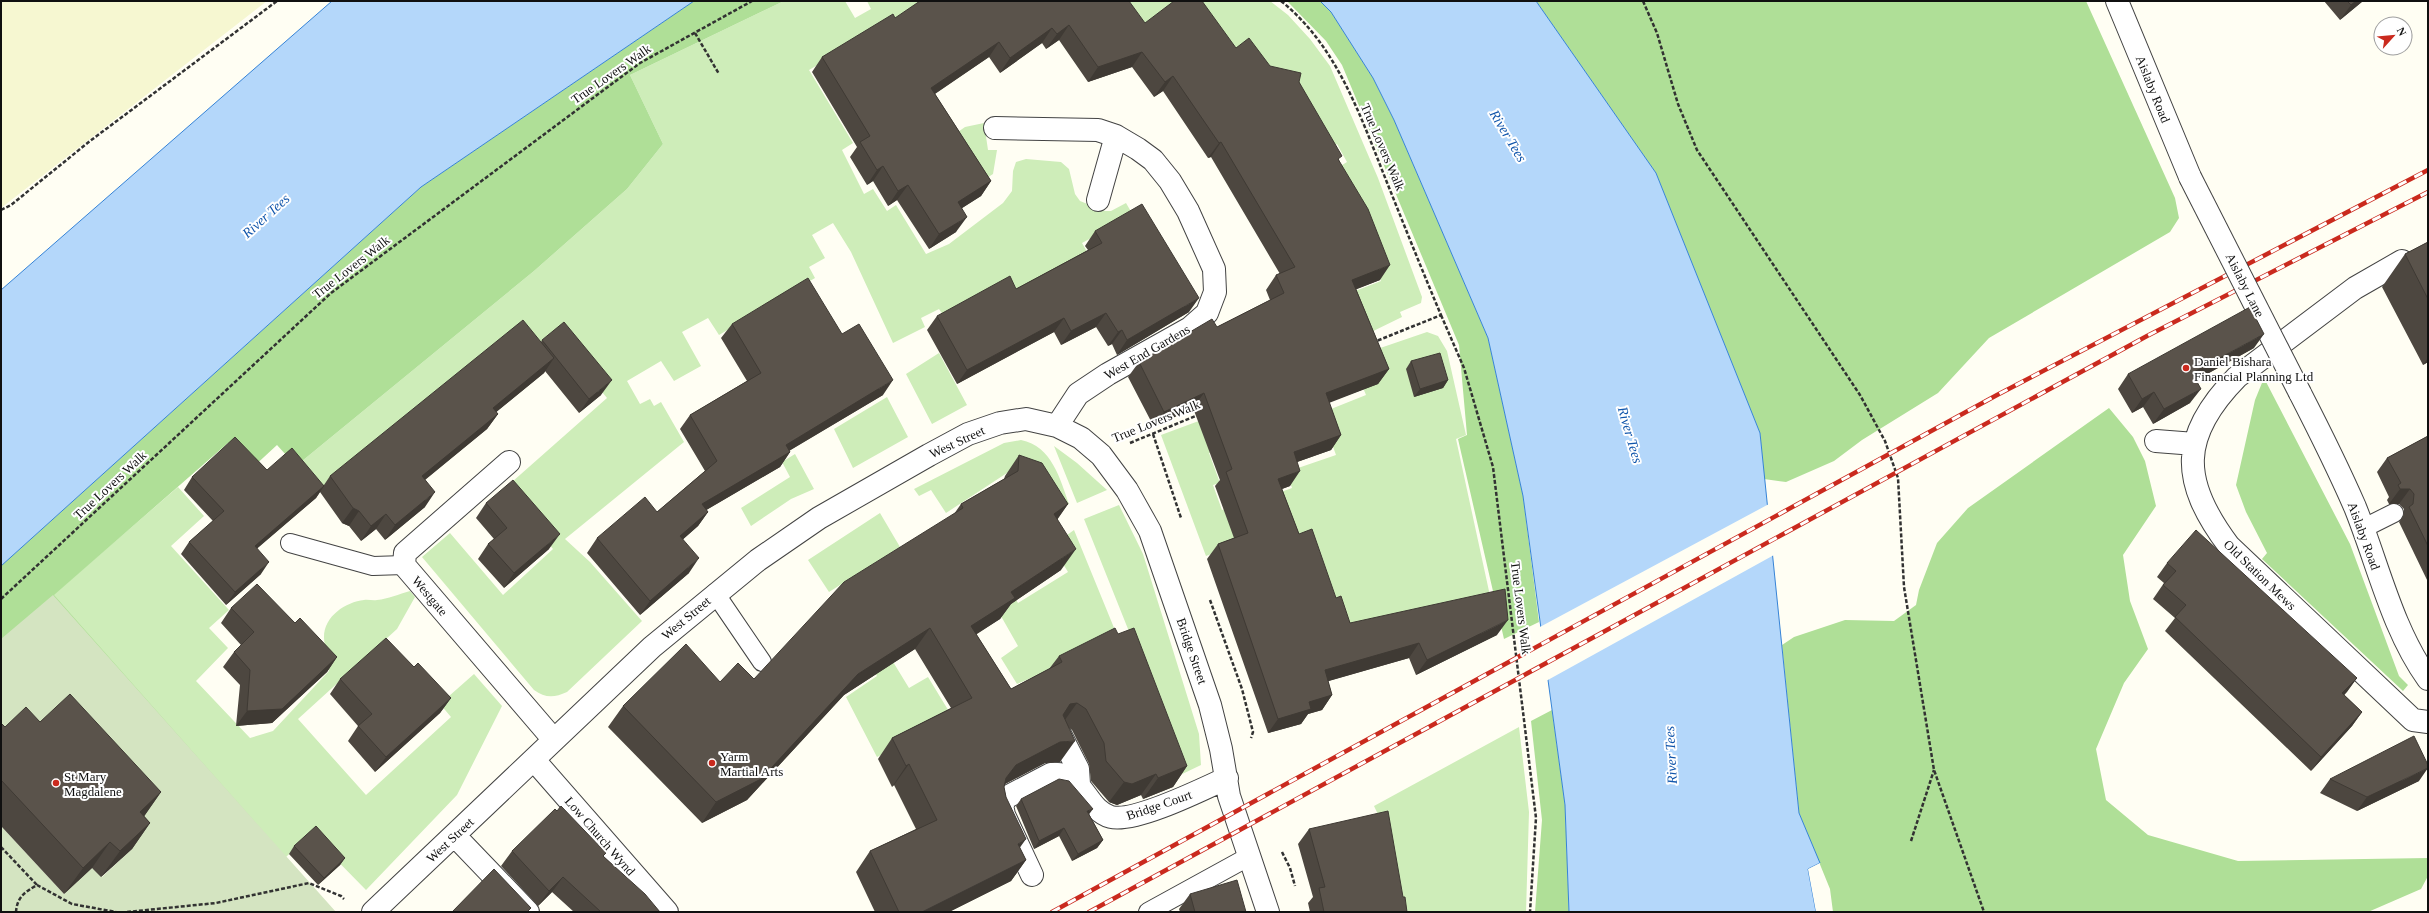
<svg xmlns="http://www.w3.org/2000/svg" width="2429" height="913" viewBox="0 0 2429 913" font-family="Georgia,serif">
<rect width="100%" height="100%" fill="#fffef3"/>
<path fill="#f6f7d1" d="M1 1H267L1 208Z"/>
<path fill="#ceedb9" d="M784 1H845L855 18 871 9 867 1H927L809 70 853 143 842 150 864 194 873 189 887 211 896 205 926 254 949 244 1003 203 1012 191 1013 171 1016 162 1026 159 1061 162 1069 169 1075 194 1080 201 1105 211H1111L1126 203 1133 215 1082 243 1108 288 945 318 939 309 921 318 925 327 893 343 851 252 833 223 812 235 825 258 809 267 815 278 719 335 708 318 682 332 701 366 674 381 661 361 627 381 640 404 650 399 654 406 661 402 684 442 565 539 590 562 642 621 567 692C554 698 545 698 534 690L422 557 450 533 503 595 553 549 503 490 607 398 553 332 530 351 317 491 296 466 534 271 627 189 663 144 630 75Z
M1111 1H1180L1133 53Z
M1181 1H1270L1288 15 1310 39 1330 66 1378 178 1422 297 1421 303 1400 312 1402 317 1361 337 1337 298 1381 281 1367 243 1329 173 1347 162 1337 144 1322 153 1275 82Z
M984 123 988 150H997L993 174 976 185 948 139 965 127Z
M1427 332 1438 336 1447 351 1466 435 1456 439 1492 605 1340 636 1288 546 1270 496 1292 488 1285 468 1250 439 1209 453 1220 483 1213 485 1222 510 1229 508 1241 543 1206 556 1161 435 1258 399 1298 468 1336 455 1321 413 1366 395 1351 358Z
M939 353 967 405 932 424 906 374Z
M887 397 908 437 853 468 834 429Z
M1021 440C1052 446 1060 479 1069 504L1050 512 1019 465 946 513 931 490 919 496 914 489 1004 443Z
M1054 446 1077 463 1107 490 1077 503Z
M795 454 814 489 791 499 751 526 741 508 790 477 782 462Z
M178 487 204 516 171 546 229 610 209 628 228 648 196 681 250 738 273 731 329 671C330 655 324 649 324 637 324 616 346 602 364 600 368 599 373 601 377 600 388 599 399 594 410 591L415 597 397 629 298 719 366 795 451 717 440 704 474 674 502 706 457 795 366 890 311 834 286 857 53 595Z
M1119 505 1143 554 1199 734 1201 765 1176 777 1156 699 1084 519Z
M880 513 900 547 829 592 808 560Z
M1074 530 1119 640 1017 684 1001 658 1018 646 981 581 997 571 1018 603 1068 572 1052 546Z
M887 652 909 688 928 677 953 718 877 757 846 697 877 676 869 663Z
M1519 727 1529 812 1526 912H1397L1384 827 1374 806Z"/>
<path fill="#afdf97" d="M694 1H784L630 75 663 144 627 189 534 271 296 466 277 445 251 469 228 443 54 595 286 857 1 691V566L421 187Z
M1287 1H1320L1331 12 1373 78 1394 120 1488 338 1523 496 1539 622 1504 639 1458 439 1467 435 1459 345 1342 65 1326 41Z
M1536 1H2086L2175 198 2179 218 2170 232 1989 338 1938 393 1862 440 1834 461 1786 482 1764 479 1760 433 1656 173Z
M2264 378 2350 544 2399 676 2408 685 2403 691 2262 559 2267 553 2246 512 2236 485 2255 400Z
M2109 408 2133 437 2145 461 2156 506 2123 555 2130 601 2148 649 2124 683 2096 749 2106 800 2148 835 2238 861 2428 858V876L2421 889 2368 912H1833L1830 889 1799 813 1782 645 1794 637 1845 620 1894 621 1916 605 1919 590 1937 543 1968 508Z
M1552 710 1565 805 1569 912H1535L1542 820 1531 721Z"/>
<path fill="#d4e4c1" d="M53 595 336 912H1V826L64 894 92 868 102 877 132 849 1 739V639Z"/>
<path fill="#b4d7fa" stroke="#3683d6" d="M332 1H694L421 187 1 566V290Z
M1320 1H1536L1656 173 1760 433 1799 813 1820 863 1808 869 1816 912H1569L1565 805 1523 496 1488 338 1394 120 1373 78 1331 12Z"/>
<path fill="#fffef3" d="M1769 504 1774 555 1546 681 1538 628Z
M1820 863V865L1811 870 1818 912H1816L1808 869Z"/>
<g fill="none" stroke-linecap="round" stroke-linejoin="round">
<g stroke="#434343" stroke-width="20">
<path id="service" d="M2362 529 2394 513
M290 543 373 566 404 565
M715 593 762 662
M1148 912 1250 856"/>
</g>
<g stroke="#434343" stroke-width="24">
<path id="pedestrian" d="M534 760 667 912"/>
</g>
<g stroke="#434343" stroke-width="24">
<path id="minor" d="M2117 1 2190 177
M995 128 1098 130 1116 136 1138 149 1153 160 1170 181 1188 211 1214 269 1215 292 1207 313 1190 328 1108 374 1078 394 1057 426
M1098 200 1116 136
M2402 261 2355 288 2237 377C2179 436 2180 481 2229 546L2413 720 2428 722
M2300 393C2319 430 2338 468 2355 507 2378 564 2392 629 2428 679
M2156 441 2195 444
M509 462 405 553 404 565 554 740
M1061 736 1078 769 1079 784
M455 836 528 912
M1032 875 1004 815 1002 805 1007 797 1051 774C1084 771 1085 810 1111 817 1135 823 1203 789 1227 778
M373 912 652 647 758 560 819 518 929 455 968 434 1000 423 1026 419 1057 426 1081 438 1101 455 1127 490 1150 531 1210 705 1221 749 1229 796 1268 912"/>
</g>
<path stroke="#323232" stroke-width="2.5" stroke-dasharray="4 2" stroke-linecap="butt" d="M1281 1C1337 46 1360 115 1386 180 1404 225 1422 270 1441 315L1374 342
M1643 1 1657 33 1678 104 1697 150 1860 395 1885 441 1898 478 1904 587 1934 770 1984 912
M695 33 719 74
M1 210 11 205 90 141 277 1
M1441 315 1464 368 1493 467 1536 818 1530 912
M1153 434 1181 518
M1130 443 1198 415
M1 599 331 293 640 63 752 1
M1210 600 1242 689 1253 732 1251 738
M1911 841 1934 770
M1 847 37 885
M1282 852 1290 868 1295 886
M16 912C17 897 25 892 37 885L72 904 116 912
M127 912 216 903 309 883 341 896 344 899"/>
<use href="#service" stroke="#fff" stroke-width="18"/>
<use href="#pedestrian" stroke="#fff" stroke-width="22"/>
<use href="#minor" stroke="#fff" stroke-width="22"/>
<g stroke="#ca2a1e" stroke-width="4.5">
<path id="rail" d="M1052 912 1997 395 2428 170
M1089 912 2147 336 2428 192"/>
</g>
<use href="#rail" stroke="#fff" stroke-width="3" stroke-dasharray="9" stroke-linecap="butt"/>
<g stroke="#434343" stroke-width="24" stroke-linecap="butt">
<path id="minor-bridge" d="M2190 177 2300 393"/>
</g>
<use href="#minor-bridge" stroke="#fff" stroke-width="22"/>
</g>
<path fill="#4d4740" d="M2324 1H2363L2340 20Z
M895 18 1145 23 1236 48 1299 82 1339 160 1380 280 1356 289 1389 369 1378 384 1329 402 1341 435 1331 450 1297 462 1290 486 1282 489 1299 534 1336 598 1350 623 1497 635 1416 675 1409 658 1328 681 1332 695 1322 710 1308 714 1301 724 1268 733 1207 559 1218 544 1234 538 1215 486 1220 480 1193 408 1154 427 1128 377 1139 362 1217 327 1270 300 1266 290 1276 275 1280 274 1211 157 1208 158 1163 91 1154 97 1132 67 1088 82 1059 40 1046 49 1042 43 1000 73 989 57 935 94 991 181 981 196 962 208 956 232 929 249 897 200 888 206 873 181 867 185 850 157 857 147 812 72 822 57Z
M1095 231 1189 312 1117 355 1112 344 1108 346 1096 327 1061 345 1054 332 957 384 927 330 937 316 1016 289 1088 250 1085 246Z
M2428 242V362L2423 365 2382 287 2405 254Z
M732 324 842 334 883 395 789 451 790 452 780 467 706 510 708 512 698 526 683 539 689 573 640 615 587 553 597 538 657 512 705 471 680 429 690 415 747 381 721 338Z
M542 340 601 395 579 413 545 371 544 373 496 412 498 414 487 429 425 480V507L385 540 376 529 361 541 349 526 342 523 320 492 316 498 257 548 261 574 226 605 181 554 189 542 213 521 184 490 192 477 267 470 324 485 330 476 541 342Z
M2254 348 2196 380 2190 403 2153 424 2143 407 2132 413 2118 389 2128 374Z
M1411 361 1448 380 1443 388 1414 397 1406 369Z
M2428 436V582L2399 522 2403 516 2404 509 2399 504H2389L2387 500 2389 497 2377 472 2387 458Z
M1019 455 1068 504 1057 520 1061 570 1011 604 1000 619 976 634 1011 689 1049 669 1059 656 1187 766 1173 787 1143 799 1141 795 1117 805 1109 802 1091 781 1089 764 1072 730 1069 728 1060 762 1045 763 1005 784 1004 787 1006 797 1020 848 1026 860 1011 881 949 912H875L856 872 870 851 916 829 894 785 892 787 878 759 892 738 951 708 915 649 844 695 747 800 702 823 608 727 623 706 720 682 754 679 954 514 961 504 1004 479 1005 476Z
M486 503 549 549 504 588 478 559 488 544 494 539 476 518Z
M2167 563 2357 678 2344 695 2362 712 2352 726 2311 771 2165 631 2175 618 2153 599 2164 583 2157 577Z
M231 608 295 623 337 657 327 672 272 723 236 726 240 685 223 667 234 652 241 645 221 623Z
M414 667 451 698 440 713 375 772 348 741 358 726 330 694 340 679Z
M40 722 161 792 144 816 150 823 132 849 101 877 92 868 64 894 1 826V723L5 727Z
M2330 779 2419 781 2357 811 2320 793Z
M1021 799 1089 814 1103 840 1097 848 1072 861 1059 836 1034 849 1016 806Z
M1309 829 1403 897 1407 912H1310L1308 903 1313 897 1298 844Z
M294 846 345 858 340 865 318 885 289 854Z
M512 851 604 857 660 912H574L552 892 538 906 501 866Z
M1190 894 1246 912H1180L1179 909Z"/>
<path fill="#3f3a34" d="M2356 1H2363L2340 20 2351 5Z
M1069 25 1059 40 1046 49 1057 34Z
M1052 28 1042 43 1000 73 1010 58Z
M999 42 989 57 921 103 931 88Z
M1142 52 1132 67 1088 82 1098 67Z
M1173 76 1163 91 1154 97 1165 82Z
M1221 142 1211 157 1208 158 1219 143Z
M883 166 873 181 867 185 877 170Z
M991 181 981 196 948 217 958 202Z
M908 185 897 200 888 206 898 191Z
M967 217 956 232 929 249 939 234Z
M1390 265 1380 280 1342 295 1352 280Z
M1199 298 1189 312 1117 355 1127 340Z
M1106 313 1096 327 1061 345 1071 331Z
M1064 318 1054 332 957 384 967 370Z
M1122 330 1112 344 1108 346 1118 332Z
M2264 334 2254 348 2182 388 2192 373Z
M554 358 544 373 483 423 493 408Z
M2428 358V362L2423 365Z
M1389 369 1378 384 1316 408 1326 393Z
M612 380 601 395 579 413 589 399Z
M893 380 883 395 775 459 786 445Z
M1448 380 1443 388 1414 397 1420 389Z
M2201 389 2190 403 2153 424 2164 409Z
M2154 392 2143 407 2132 413 2142 399Z
M1204 393 1193 408 1154 427 1164 412Z
M498 414 487 429 411 491 422 476Z
M1341 435 1331 450 1283 467 1294 452Z
M790 452 780 467 691 519 702 504Z
M1300 471 1290 486 1268 494 1278 479Z
M324 486 316 498 246 558 255 546Z
M2400 489H2410L2399 504H2389Z
M435 492 425 507 385 540 395 525Z
M1068 504 1053 525 1054 514Z
M353 508 359 511 349 526 342 523Z
M708 512 698 526 670 551 680 536Z
M386 514 376 529 361 541 371 526Z
M560 534 549 549 504 588 514 573Z
M1076 549 1061 570 1011 604 1000 619 957 647 971 626 1011 592Z
M699 558 689 573 640 615 650 601Z
M269 562 261 574 226 605 235 592Z
M1508 620 1497 635 1416 675 1427 660Z
M930 628 915 649 844 695 747 800 702 823 716 802 858 674Z
M1419 643 1409 658 1315 685 1325 670Z
M337 657 327 672 272 723 236 726 247 711Z
M2357 678 2347 692 2332 708 2342 693Z
M1332 695 1322 710 1308 714 1301 724 1268 733 1278 719 1309 702Z
M451 698 440 713 375 772 386 757Z
M1077 703 1062 724 1055 725 1070 704Z
M2362 712 2352 726 2311 771 2321 757Z
M1075 741 1060 762 1045 763 1001 786 1006 778 1016 765 1060 742Z
M909 764 894 785 892 787 906 766Z
M1187 766 1173 787 1143 799 1158 778Z
M2428 768 2419 781 2357 811 2367 797Z
M1156 774 1141 795 1117 805 1109 802 1124 782Z
M161 792 143 818 140 812Z
M1093 809 1087 817V811Z
M150 823 132 849 101 877 120 851Z
M1064 828 1059 836 1034 849 1039 841Z
M1026 839 1011 860 1018 844Z
M1103 840 1097 848 1072 861 1078 854Z
M110 842 92 868 64 894 83 868Z
M345 858 340 865 318 885 324 878Z
M1026 860 1011 881 949 912H922Z
M563 877 552 892 538 906 549 891Z"/>
<path fill="#5a534b" stroke="#3f3a34" d="M920 1H1129L1145 23 1174 1H1202L1236 48 1249 38 1270 66 1301 73 1299 82 1342 156 1338 159 1368 209 1390 265 1352 280 1389 369 1326 393 1341 435 1294 452 1300 471 1278 479 1299 534 1312 529 1336 598 1341 596 1350 623 1505 589 1508 620 1427 660 1419 643 1325 670 1332 695 1309 702 1311 709 1278 719 1218 544 1248 533 1226 472 1232 469 1204 393 1164 412 1139 362 1212 319 1217 327 1284 293 1276 275 1295 267 1221 142 1219 143 1173 76 1165 82 1142 52 1098 67 1069 25 1057 34 1052 28 1010 58 999 42 931 88 991 181 958 202 967 217 939 234 908 185 898 191 883 166 877 170 860 142 870 136 822 57 893 14 895 18Z
M2347 1H2356L2351 5Z
M1142 204 1199 298 1127 340 1122 330 1118 332 1106 313 1071 331 1064 318 967 370 937 316 1010 276 1016 289 1102 243 1095 231Z
M2428 242V299L2405 254Z
M808 278 842 334 859 324 893 380 786 445 790 452 702 504 708 512 680 536 699 558 650 601 597 538 645 497 657 512 717 461 690 415 761 373 732 324Z
M2250 307 2264 334 2192 373 2201 389 2164 409 2154 392 2142 399 2128 374Z
M523 320 554 358 493 408 498 414 422 476 435 492 395 525 386 514 371 526 359 511 353 508 330 476Z
M564 322 612 380 589 399 542 340Z
M1440 353 1448 380 1420 389 1411 361Z
M2428 436V546L2409 507 2413 504 2414 494 2410 489H2400L2398 485 2401 483 2387 458Z
M235 437 267 470 292 448 324 486 255 546 269 562 235 592 189 542 224 511 192 477Z
M1019 455 1042 463 1068 504 1054 514 1076 549 1011 592 1015 598 971 626 1011 689 1062 662 1059 656 1115 628 1118 634 1134 628 1187 766 1158 778 1156 774 1132 784 1124 782 1106 761 1104 743 1086 709 1077 703 1070 704 1063 715 1075 741 1060 742 1016 765 1006 778 1004 787 1006 797 1026 839 1018 844 1026 860 922 912H899L870 851 937 820 909 764 906 766 892 738 972 698 930 628 858 674 761 779 716 802 623 706 686 644 720 682 738 663 754 679 844 582 963 508 961 504 1018 471Z
M513 480 560 534 514 573 488 544 507 528 486 503Z
M2196 530 2357 678 2342 693 2362 712 2321 757 2175 617 2186 605 2163 585 2176 571 2167 563Z
M257 584 295 623 300 618 337 657 282 709 247 711 250 670 234 652 254 632 231 608Z
M386 638 414 667 418 663 451 698 386 757 358 726 372 714 340 679Z
M70 694 161 792 140 812 150 823 120 851 110 842 83 868 1 780V723L5 727 26 707 40 722Z
M2414 736 2428 765V768L2367 797 2330 779Z
M1059 779 1069 781 1093 809 1087 811 1103 840 1078 854 1064 828 1039 841 1021 799Z
M561 806 606 853 603 856 645 894 660 912H601L563 877 549 891 512 851 555 809 557 811Z
M1388 811 1403 897H1405L1407 912H1324L1319 888 1325 887 1309 829Z
M316 826 345 858 324 878 294 846Z
M494 869 531 908 527 912H452Z
M1237 880 1246 912H1195L1190 894Z"/>
<g fill="#ca2a1e" stroke="#fff" stroke-width="1.5">
<circle cx="2186" cy="368" r="4"/>
<circle cx="712" cy="763" r="4"/>
<circle cx="56" cy="783" r="4"/>
</g>
<g text-anchor="middle" dominant-baseline="central" stroke-width="4" stroke-linejoin="round" paint-order="stroke">
<g font-size="13" fill="#101010" stroke="#fff">
<text transform="translate(611 74) rotate(-35)">True Lovers Walk</text>
<text transform="translate(2153 89) rotate(68)">Aislaby Road</text>
<text transform="translate(1383 147) rotate(67)">True Lovers Walk</text>
<text transform="translate(351 267) rotate(-38)">True Lovers Walk</text>
<text transform="translate(2245 285) rotate(63)">Aislaby Lane</text>
<text transform="translate(1147 352) rotate(-30)">West End Gardens</text>
<text transform="translate(1156 421) rotate(-22)">True Lovers Walk</text>
<text transform="translate(957 442) rotate(-25)">West Street</text>
<text transform="translate(110 485) rotate(-43)">True Lovers Walk</text>
<text transform="translate(2364 536) rotate(70)">Aislaby Road</text>
<text transform="translate(2260 575) rotate(44)">Old Station Mews</text>
<text transform="translate(430 596) rotate(50)">Westgate</text>
<text transform="translate(1521 608) rotate(83)">True Lovers Walk</text>
<text transform="translate(686 618) rotate(-40)">West Street</text>
<text transform="translate(1192 651) rotate(71)">Bridge Street</text>
<text transform="translate(1159 805) rotate(-19)">Bridge Court</text>
<text transform="translate(600 836) rotate(49)">Low Church Wynd</text>
<text transform="translate(450 840) rotate(-43)">West Street</text>
</g>
<g font-size="13" fill="#101010" stroke="#fff" text-anchor="start">
<text x="2194" y="361">Daniel Bishara<tspan x="2194" dy="15">Financial Planning Ltd</tspan></text>
<text x="720" y="756">Yarm<tspan x="720" dy="15">Martial Arts</tspan></text>
<text x="64" y="776">St Mary<tspan x="64" dy="15">Magdalene</tspan></text>
</g>
<g font-size="14" font-style="italic" fill="#1055ab" stroke="#fff">
<text transform="translate(1508 136) rotate(59)">River Tees</text>
<text transform="translate(266 216) rotate(-42)">River Tees</text>
<text transform="translate(1630 435) rotate(74)">River Tees</text>
<text transform="translate(1671 755) rotate(-93)">River Tees</text>
</g>
</g>
<rect width="2429" height="913" fill="none" stroke="#101010" stroke-width="4"/>
<g transform="translate(2393 36) rotate(63)"><circle r="19" fill="#ffffff" stroke="#9f9f9f"/>
<path d="M0-3L7 15L0 10L-7 15Z" fill="#ca2a1e"/>
<text y="-6" font-size="11" font-weight="bold" text-anchor="middle" fill="#101010">N</text>
</g>
</svg>
